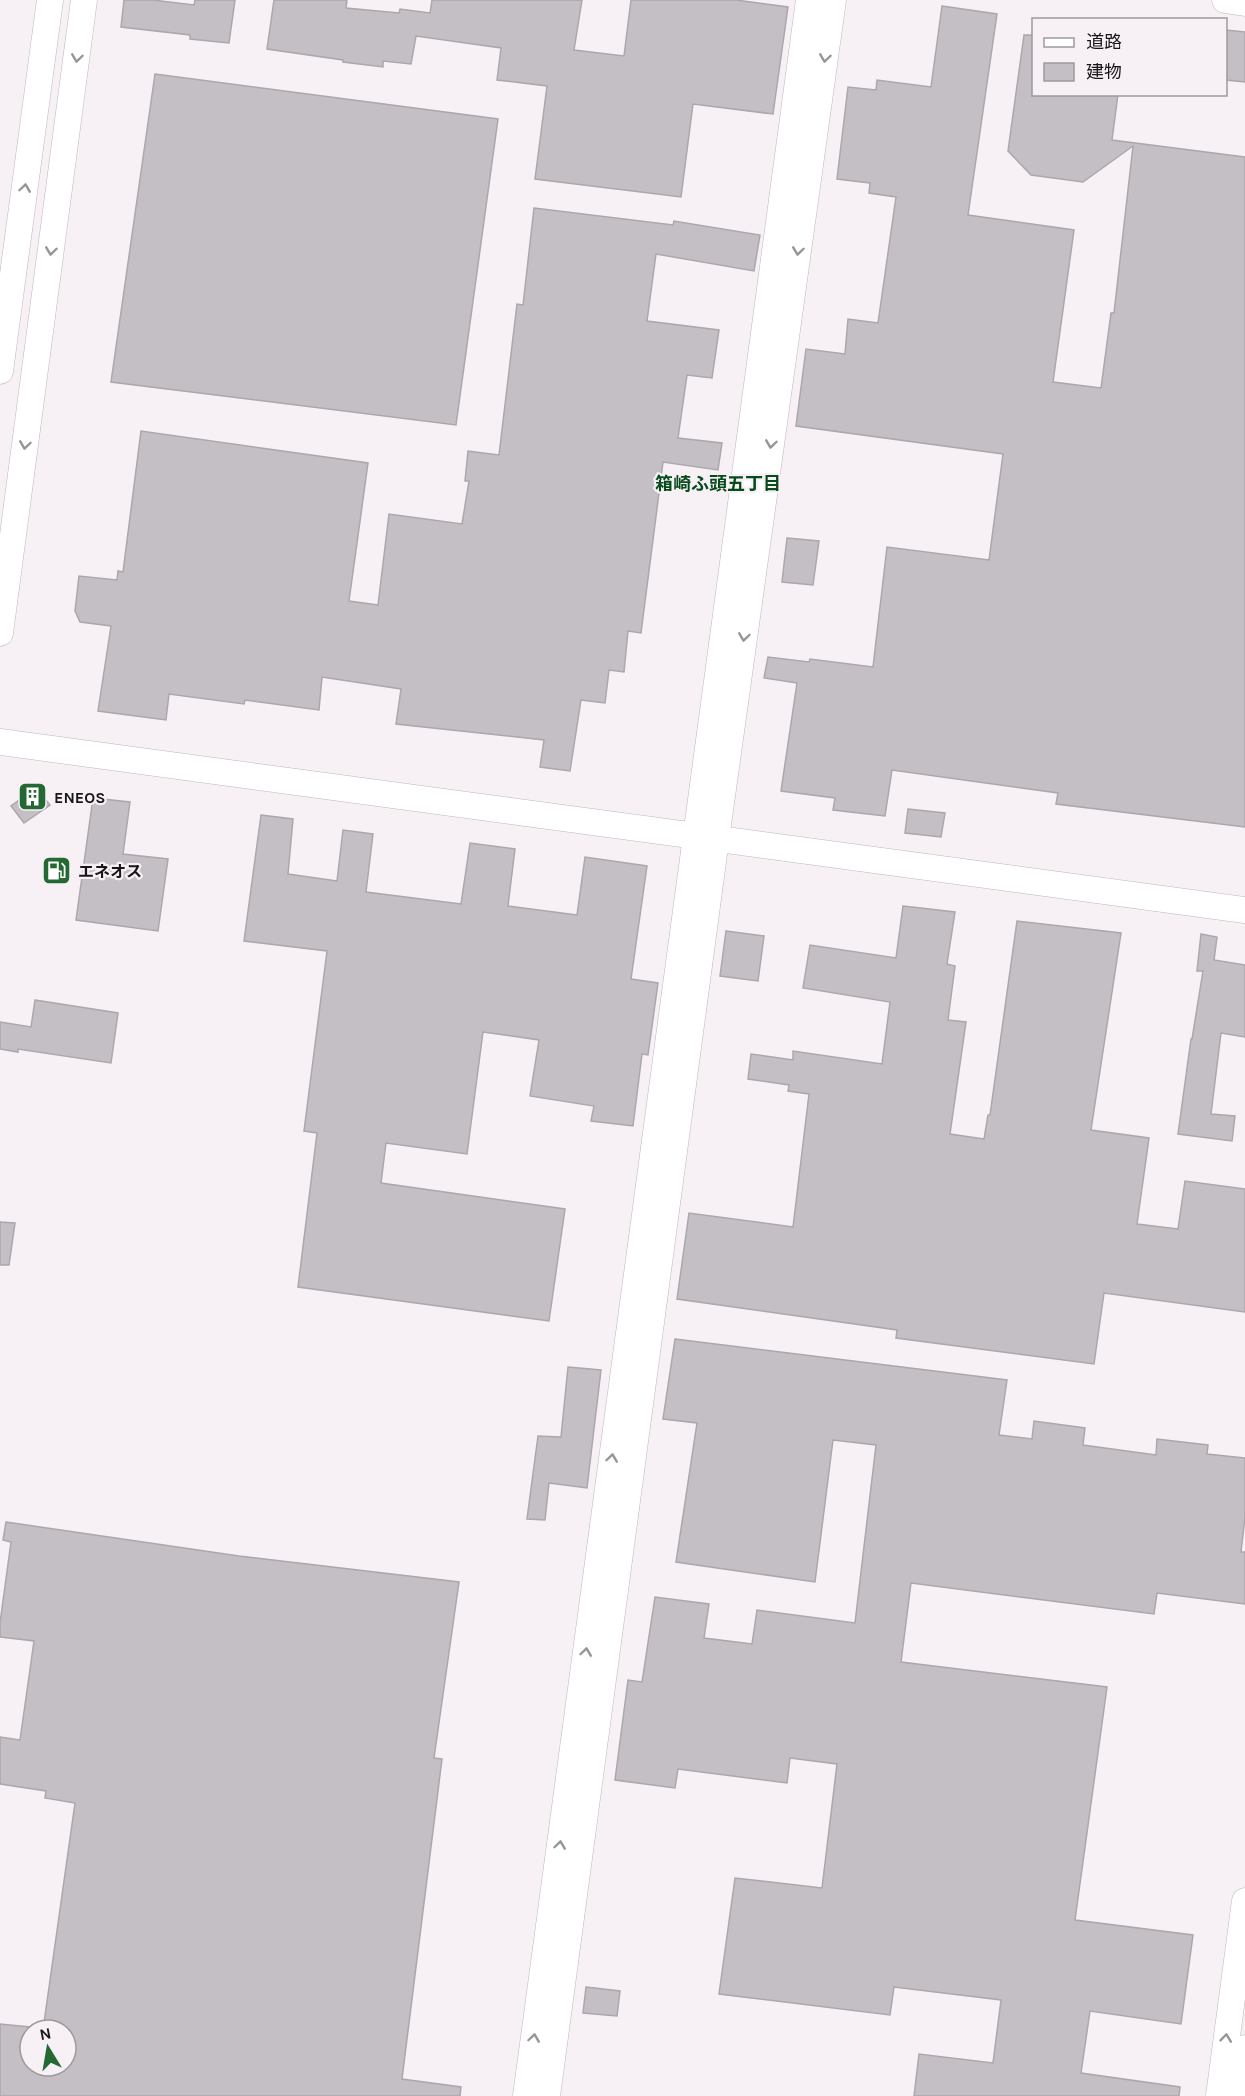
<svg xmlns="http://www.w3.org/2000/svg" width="1245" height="2096" font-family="Karla,'Noto Sans JP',sans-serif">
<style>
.building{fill:#c4bfc4;stroke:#aca7ac;stroke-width:1.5}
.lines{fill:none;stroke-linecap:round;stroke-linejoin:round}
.secondary-casing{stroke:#bdb7bc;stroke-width:27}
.highway-casing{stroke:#bdb7bc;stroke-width:33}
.secondary{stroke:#fff;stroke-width:26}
.highway{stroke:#fff;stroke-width:32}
.oneway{stroke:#979697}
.labels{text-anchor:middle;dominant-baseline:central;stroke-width:4.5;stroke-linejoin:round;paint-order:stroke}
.poi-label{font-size:16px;font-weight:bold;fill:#181618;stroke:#f7f1f6;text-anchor:start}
.neighbourhood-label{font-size:18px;font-weight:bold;fill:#064b1c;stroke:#f7f1f6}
</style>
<rect width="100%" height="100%" fill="#f7f1f6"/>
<g class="building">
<polygon points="124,0 153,0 194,5 195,0 235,0 229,43 190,39 190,35 121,27"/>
<polygon points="274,0 347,0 346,8 399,13 400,9 430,13 432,0 582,0 574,50 624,56 631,0 736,0 788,7 773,114 693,104 681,197 535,179 547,86 497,80 501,48 416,36 411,64 383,61 383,67 343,62 343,60 267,49"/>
<polygon points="942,6 997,14 968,215 1074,230 1053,382 1101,388 1111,313 1114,313 1133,146 1083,182 1031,175 1008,151 1024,35 1034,35 1034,94 1118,94 1112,140 1245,157 1245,827 1056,804 1058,793 892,770 885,816 833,810 835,798 781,791 797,683 764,678 768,657 809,662 810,659 873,667 887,547 989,560 1003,454 796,426 806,349 845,354 848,319 878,323 896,197 869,193 870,183 837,179 848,87 876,90 877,80 931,87"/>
<polygon points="1226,30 1245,32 1245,82 1226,80"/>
<polygon points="155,74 498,119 456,425 111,382"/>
<polygon points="534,208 673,225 674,221 760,235 754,271 656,254 647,321 719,330 712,378 687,375 678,438 722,443 718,470 663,462 641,633 628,631 624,672 609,670 605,703 581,700 570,771 540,767 544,740 396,724 401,689 322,677 319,710 245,700 244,704 169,694 166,720 98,711 111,626 80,622 75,611 79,576 117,580 118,571 123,572 141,431 368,463 349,601 378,605 389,514 462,524 469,481 465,481 468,451 499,455 517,304 523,305"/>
<polygon points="787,538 819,541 813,585 782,582"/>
<polygon points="36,788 50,805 24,823 11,806"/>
<polygon points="93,798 130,802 123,854 168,859 158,931 76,920"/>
<polygon points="908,809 945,813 941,837 905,833"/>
<polygon points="261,815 293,819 288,874 337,881 343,830 373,834 366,892 461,904 470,843 515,849 508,906 577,915 585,857 647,866 631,979 658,983 648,1055 642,1054 633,1126 591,1121 594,1106 530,1096 539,1040 483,1032 467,1154 386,1143 381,1183 565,1209 549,1321 298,1287 317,1133 304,1131 327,951 244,941"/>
<polygon points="903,906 955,912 947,964 955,966 948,1020 966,1022 950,1134 984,1139 988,1115 990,1115 1017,921 1121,933 1091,1130 1149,1138 1137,1224 1178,1229 1185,1181 1245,1189 1245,1312 1104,1293 1094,1364 896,1338 897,1330 677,1299 689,1213 793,1227 809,1094 788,1091 789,1085 748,1079 751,1054 793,1060 793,1051 882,1064 890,1002 803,988 810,945 896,958"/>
<polygon points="726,931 764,936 758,981 720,976"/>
<polygon points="1201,934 1217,937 1214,960 1245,965 1245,1037 1221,1033 1211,1114 1235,1116 1232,1141 1178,1134 1191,1039 1192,1039 1203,971 1197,971"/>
<polygon points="35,1000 118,1013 111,1063 18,1049 18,1052 0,1049 0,1022 31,1027"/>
<polygon points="0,1222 15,1223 9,1265 0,1265"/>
<polygon points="675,1339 1007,1380 999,1435 1032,1439 1034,1421 1085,1428 1083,1445 1156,1455 1157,1439 1208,1445 1207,1454 1245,1458 1245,1517 1241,1552 1245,1552 1245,1604 1157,1593 1154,1614 911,1583 901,1662 1107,1687 1075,1920 1193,1935 1181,2024 1090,2011 1081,2073 1180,2087 1179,2096 914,2096 919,2054 993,2063 1001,2000 894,1987 890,2015 719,1994 735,1878 822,1888 837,1764 790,1758 787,1783 678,1769 675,1788 615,1780 628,1680 642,1682 655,1597 709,1604 704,1638 752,1644 757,1610 855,1623 876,1445 833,1440 815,1582 676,1562 697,1423 663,1419"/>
<polygon points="568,1367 601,1370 587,1488 549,1483 545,1520 527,1519 538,1436 561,1437"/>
<polygon points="6,1522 239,1556 459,1582 434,1758 442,1759 402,2079 461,2087 460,2096 0,2096 0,2024 30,2027 30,2066 66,2066 66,2030 43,2030 75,1803 45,1798 46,1791 0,1784 0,1737 20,1740 34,1641 0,1637 0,1623 11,1542 3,1540"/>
<polygon points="586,1987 620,1991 617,2016 583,2013"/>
</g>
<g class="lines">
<defs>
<g id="secondary">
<polyline points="1225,0 1245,3"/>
<polyline points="0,371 50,0"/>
<polyline points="0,633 84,0"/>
<polyline points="0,742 1245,910"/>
<polyline points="526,2096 809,0"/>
<polyline points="547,2096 716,839 833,0"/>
<polyline points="1219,2096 1245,1901"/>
</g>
<polyline id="highway" points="1238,2096 1245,2051"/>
</defs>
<use href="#secondary" class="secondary-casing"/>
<use href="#highway" class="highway-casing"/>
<use href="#secondary" class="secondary"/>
<use href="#highway" class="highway"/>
</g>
<defs><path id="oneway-chevron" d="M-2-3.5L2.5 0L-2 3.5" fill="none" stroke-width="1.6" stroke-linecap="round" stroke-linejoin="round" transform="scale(1.5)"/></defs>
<g class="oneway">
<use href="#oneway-chevron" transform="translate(77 58) rotate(98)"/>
<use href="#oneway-chevron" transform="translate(825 58) rotate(98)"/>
<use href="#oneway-chevron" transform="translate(25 188) rotate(-82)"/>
<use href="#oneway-chevron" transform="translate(51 251) rotate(98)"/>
<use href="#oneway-chevron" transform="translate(798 251) rotate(98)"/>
<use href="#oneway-chevron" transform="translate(771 444) rotate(98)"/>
<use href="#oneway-chevron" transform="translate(25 445) rotate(98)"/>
<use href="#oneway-chevron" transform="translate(744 637) rotate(98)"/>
<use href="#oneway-chevron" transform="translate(612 1458) rotate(-82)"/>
<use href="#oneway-chevron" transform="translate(586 1652) rotate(-82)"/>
<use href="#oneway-chevron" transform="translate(560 1845) rotate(-82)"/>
<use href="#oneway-chevron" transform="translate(534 2038) rotate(-82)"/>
<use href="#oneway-chevron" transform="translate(1226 2038) rotate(-83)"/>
</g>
<defs>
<symbol id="building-square" viewBox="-11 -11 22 22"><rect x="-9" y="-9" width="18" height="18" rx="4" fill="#246934" stroke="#f7f1f6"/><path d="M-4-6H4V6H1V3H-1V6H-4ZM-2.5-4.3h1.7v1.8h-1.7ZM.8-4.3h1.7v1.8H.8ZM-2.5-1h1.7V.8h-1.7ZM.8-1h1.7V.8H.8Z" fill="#fff"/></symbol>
<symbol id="fuel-square" viewBox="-11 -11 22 22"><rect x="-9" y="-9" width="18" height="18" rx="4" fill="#246934" stroke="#f7f1f6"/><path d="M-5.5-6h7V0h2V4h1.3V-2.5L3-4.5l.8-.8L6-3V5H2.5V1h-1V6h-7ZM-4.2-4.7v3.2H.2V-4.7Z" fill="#fff"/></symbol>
</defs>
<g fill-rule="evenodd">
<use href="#building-square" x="16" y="780" width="33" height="33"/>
<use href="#fuel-square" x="40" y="854" width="33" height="33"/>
</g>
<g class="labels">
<g class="poi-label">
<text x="54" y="797">ENEOS</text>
<text x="78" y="871">エネオス</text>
</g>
<g class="neighbourhood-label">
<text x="718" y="484">箱崎ふ頭五丁目</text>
</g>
</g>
<rect x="1032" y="18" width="195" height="78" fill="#f7f1f6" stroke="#9e999d" stroke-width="1.5"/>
<rect x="1044" y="38" width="30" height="9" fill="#ffffff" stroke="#9e999d" stroke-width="1.5"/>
<text x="1086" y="48" font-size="18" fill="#181618">道路</text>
<rect x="1044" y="63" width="30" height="18" fill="#c4bfc4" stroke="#9e999d" stroke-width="1.5"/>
<text x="1086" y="78" font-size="18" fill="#181618">建物</text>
<g transform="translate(48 2048) rotate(349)"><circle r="28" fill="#f7f1f6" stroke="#9e999d" stroke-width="1.5"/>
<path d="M0-4.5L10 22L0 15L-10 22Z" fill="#246934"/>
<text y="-9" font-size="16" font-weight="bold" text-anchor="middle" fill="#181618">N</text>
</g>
</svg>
